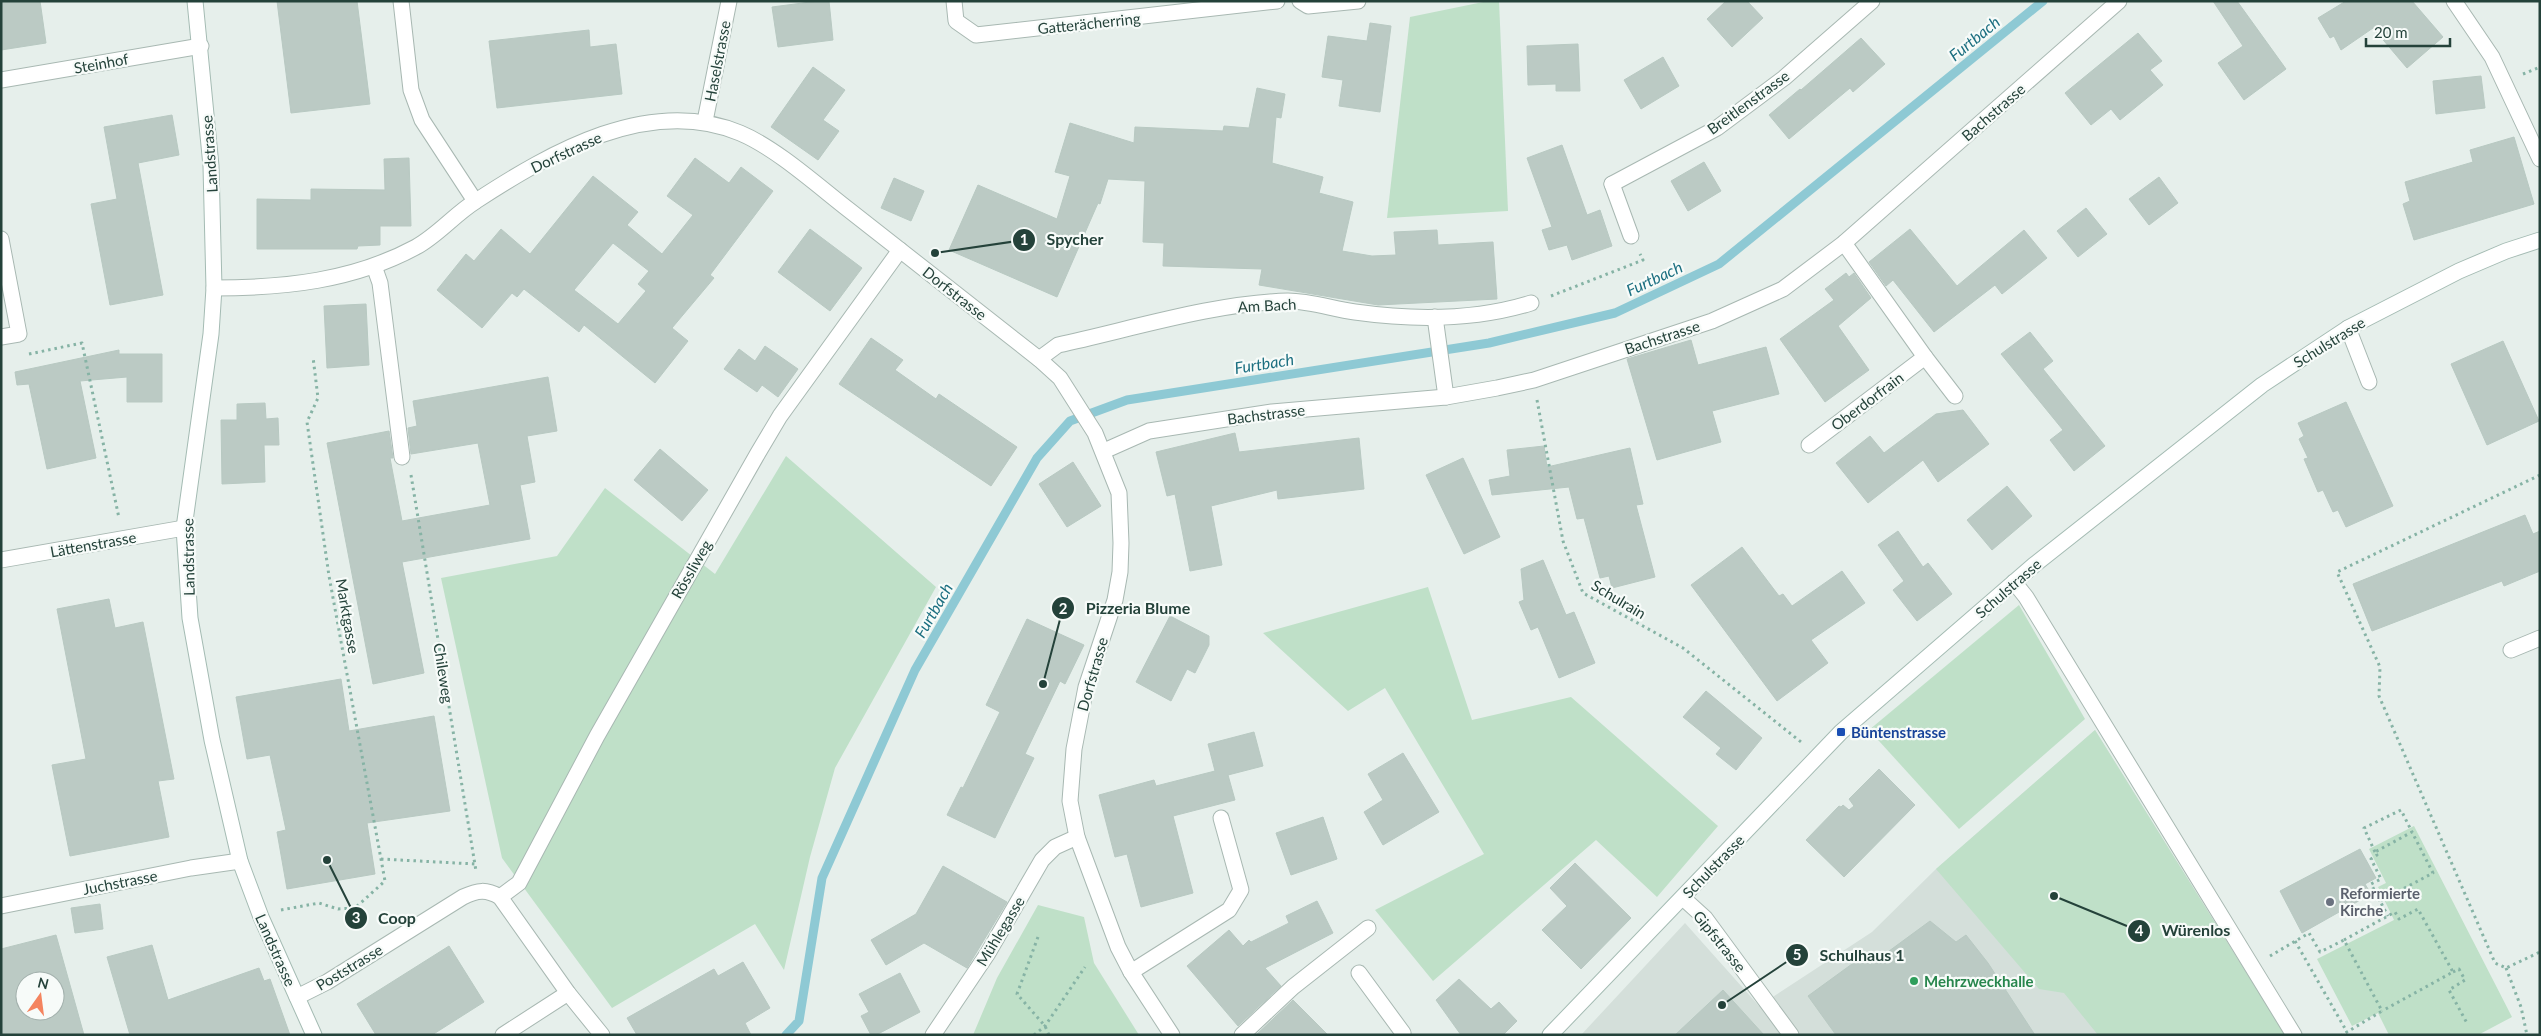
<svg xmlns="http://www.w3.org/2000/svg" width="2541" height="1036" font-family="Lato,sans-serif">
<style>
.built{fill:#d4dfda}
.green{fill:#bfe0c8}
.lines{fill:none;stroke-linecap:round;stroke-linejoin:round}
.stream{stroke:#8ec9d4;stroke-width:9}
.building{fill:#bbcac4;stroke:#b8c9c2;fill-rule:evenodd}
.lane-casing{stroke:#a8b8b2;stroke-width:17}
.street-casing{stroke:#a8b8b2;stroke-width:17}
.secondary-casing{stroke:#a4bbb3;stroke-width:17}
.path{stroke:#86b3a5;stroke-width:3;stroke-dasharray:2.5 4;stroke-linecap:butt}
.lane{stroke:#fff;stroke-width:15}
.street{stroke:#fff;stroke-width:15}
.secondary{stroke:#fff;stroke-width:15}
.transit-dot{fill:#1a4fb4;stroke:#f7fbf9;stroke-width:2}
.worship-dot{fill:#6b7280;stroke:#f7fbf9;stroke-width:2}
.leisure-dot{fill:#2e9e5b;stroke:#f7fbf9;stroke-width:2}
.labels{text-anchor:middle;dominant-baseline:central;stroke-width:4.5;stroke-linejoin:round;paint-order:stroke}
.street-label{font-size:15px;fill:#24423a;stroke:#f7fbf9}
.transit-label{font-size:15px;font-weight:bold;fill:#164399;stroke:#f7fbf9;text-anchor:start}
.worship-label{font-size:15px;font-weight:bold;fill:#5b616d;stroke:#f7fbf9;text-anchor:start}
.leisure-label{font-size:15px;font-weight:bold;fill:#27864d;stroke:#f7fbf9;text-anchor:start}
.water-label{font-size:16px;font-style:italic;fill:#1c6f80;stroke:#f7fbf9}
.leader{fill:none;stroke:#24423a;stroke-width:2}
.callout-dot{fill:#24423a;stroke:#f7fbf9;stroke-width:2}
.mark-label{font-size:15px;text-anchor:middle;font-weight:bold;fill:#fff}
.callout-label{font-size:16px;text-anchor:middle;font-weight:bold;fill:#24423a;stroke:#f7fbf9;stroke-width:4.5;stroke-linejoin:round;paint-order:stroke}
</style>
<rect width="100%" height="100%" fill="#e6efeb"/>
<polygon class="built" points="2095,730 2285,1035 1581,1035 1685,923 1759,1006 1872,932 1936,869"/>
<g class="green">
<polygon points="1488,1 1499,1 1508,211 1387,218 1410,17"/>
<polygon points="786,456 936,587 835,768 810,857 784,970 755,924 612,1008 502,858 441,578 557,556 605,488 715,574"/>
<polygon points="1428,587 1472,720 1571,697 1718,826 1657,897 1596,840 1433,981 1375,910 1484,854 1385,688 1348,711 1263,633"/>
<polygon points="2019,605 2085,719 1959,829 1869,730"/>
<polygon points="2095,730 2285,1035 2098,1035 2064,993 2039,989 1936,869"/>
<polygon points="2414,826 2512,1017 2478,1035 2389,1035 2378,1013 2352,1026 2317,959 2394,920 2378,887 2386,883 2369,849"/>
<polygon points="1038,905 1084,917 1094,963 1139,1035 973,1035 997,978"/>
</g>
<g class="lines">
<polyline class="stream" points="786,1035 799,1021 822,878 915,670 1037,458 1070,421 1127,400 1489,343 1615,313 1719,264 2043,1"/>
</g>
<g class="building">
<polygon points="1,1 40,1 46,43 1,50"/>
<polygon points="277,1 357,1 370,104 291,113"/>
<polygon points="818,1 829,1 833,40 778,47 772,7"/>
<polygon points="1726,1 1747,1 1763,18 1732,47 1707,19"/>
<polygon points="2213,1 2237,1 2286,69 2244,100 2218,63 2243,46"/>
<polygon points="2346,1 2412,1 2443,37 2407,68 2373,28 2341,50 2334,36 2330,38 2318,18"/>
<polygon points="1370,23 1391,26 1380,112 1339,106 1343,80 1322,77 1328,36 1367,41"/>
<polygon points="589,30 590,47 616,44 622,94 497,108 489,41"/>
<polygon points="2138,33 2162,61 2150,70 2163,85 2120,120 2111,109 2091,125 2065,93"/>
<polygon points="1861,38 1885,64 1853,92 1850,88 1789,139 1769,115 1800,89 1801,90"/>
<polygon points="1578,44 1580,91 1556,91 1556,84 1528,85 1527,46"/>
<polygon points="1663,57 1679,86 1641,109 1624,80"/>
<polygon points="813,67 845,90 823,120 839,131 818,160 771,127"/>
<polygon points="2481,76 2485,108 2436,114 2433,81"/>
<polygon points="1257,88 1285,94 1281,118 1276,117 1272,163 1323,177 1319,193 1353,202 1342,251 1372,256 1396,255 1394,232 1437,230 1438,245 1493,242 1497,299 1378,305 1259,285 1262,269 1163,266 1164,243 1143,242 1145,181 1108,179 1100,204 1098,203 1057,297 949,250 978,185 1057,219 1070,176 1055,172 1070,123 1134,143 1135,127 1223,131 1224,126 1249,128"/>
<polygon points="172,115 179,155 138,163 163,295 110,305 91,204 117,199 104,127"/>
<polygon points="2514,137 2534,204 2414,240 2403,204 2410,201 2405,182 2473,162 2470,150"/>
<polygon points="1562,145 1587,215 1600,210 1612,246 1572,260 1567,245 1549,250 1542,230 1552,227 1527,158"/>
<polygon points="409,158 411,226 380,226 380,245 358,246 357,249 257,249 257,199 311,200 311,189 385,190 384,159"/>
<path d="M695,158l34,25 12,-16 32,24 -63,84 4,3 -42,50 16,13 -33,42 -71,-58 -5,7 -55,-43 -7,8 -5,-4 -30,35 -45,-38 29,-36 8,7 27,-32 29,25 63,-78 45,36 -11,13 35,29 31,-39 -26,-19zM613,243l36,28 -11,13 8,7 -28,33 -44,-34z"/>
<polygon points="1704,162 1721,191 1688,211 1671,181"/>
<polygon points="2159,177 2178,203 2149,225 2129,199"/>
<polygon points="894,178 924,191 911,221 881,208"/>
<polygon points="2086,208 2107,234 2078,257 2057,231"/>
<polygon points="810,229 862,268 830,311 778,272"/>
<polygon points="1910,229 1957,286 2024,230 2047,258 2002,294 1995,285 1934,332 1893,280 1886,286 1869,262"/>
<polygon points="1846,273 1849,277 1854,273 1871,298 1838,326 1869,370 1825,402 1780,339 1834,300 1825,289"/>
<polygon points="366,304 369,365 327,368 324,306"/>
<polygon points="2030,332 2053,361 2043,369 2105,446 2074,471 2050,440 2063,430 2001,354"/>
<polygon points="871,338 903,360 895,370 936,399 939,394 1017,447 991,486 839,384"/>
<polygon points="1691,340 1698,365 1766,347 1779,394 1712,411 1721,442 1657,460 1627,359"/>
<polygon points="2503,341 2539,421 2487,445 2451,364"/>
<polygon points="765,346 798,369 778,397 762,385 757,392 724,369 739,349 755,361"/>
<polygon points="119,350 119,354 162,354 162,402 127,402 127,377 80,381 96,458 47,469 29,384 17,385 15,372"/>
<polygon points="548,377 557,431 527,436 535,482 520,485 530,539 402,562 424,673 373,684 327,443 389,431 393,458 390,458 402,521 490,505 478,443 411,454 408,428 417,426 413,401"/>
<polygon points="2346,402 2393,506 2346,527 2338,510 2333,512 2323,490 2318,492 2304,459 2308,458 2299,439 2304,436 2298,423"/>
<polygon points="265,403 266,419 278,418 279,445 264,445 265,482 222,484 221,420 237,420 237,404"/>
<polygon points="1963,410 1989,444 1938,482 1923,460 1868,503 1836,463 1870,436 1884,453 1936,414"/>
<polygon points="1235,433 1239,452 1359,438 1364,489 1278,499 1277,490 1211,506 1222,565 1190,571 1175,494 1167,496 1156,452"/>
<polygon points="1544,446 1547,467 1630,448 1643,504 1636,505 1655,577 1612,588 1609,576 1600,578 1584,518 1577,519 1569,487 1492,495 1489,480 1510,476 1507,450"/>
<polygon points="660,449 708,490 682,521 634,480"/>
<polygon points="1463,458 1500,537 1464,554 1426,475"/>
<polygon points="1073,462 1101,506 1067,527 1039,484"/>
<polygon points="2007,486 2032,516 1992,550 1967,520"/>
<polygon points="2525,515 2533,534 2540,531 2540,571 2504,586 2502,581 2372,631 2353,584"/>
<polygon points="1898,531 1923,567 1928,563 1952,594 1917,621 1893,590 1904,581 1878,545"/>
<polygon points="1742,547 1779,596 1783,594 1792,606 1842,571 1865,603 1811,640 1828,663 1777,701 1691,585"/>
<polygon points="1543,560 1566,615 1574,612 1595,663 1559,678 1538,627 1531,630 1519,602 1524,600 1521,569"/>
<polygon points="109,599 115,628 143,622 174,779 158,781 169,837 70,856 52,765 86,759 57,609"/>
<polygon points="1170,616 1209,636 1209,645 1195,673 1187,669 1171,701 1136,682"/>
<polygon points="1027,619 1084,645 1065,684 1060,681 1025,754 1034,758 995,838 947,815 961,787 963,788 1000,712 986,705"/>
<polygon points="341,679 349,731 434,716 450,811 367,823 375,874 287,889 277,832 286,830 270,755 247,759 236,697"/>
<polygon points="1706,691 1762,738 1736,770 1716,754 1721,748 1683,717"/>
<polygon points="1254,732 1263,766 1228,775 1235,800 1173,816 1193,893 1141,907 1127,854 1115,857 1099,795 1154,780 1156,786 1215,771 1208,744"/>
<polygon points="1403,753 1439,812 1383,845 1364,812 1383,800 1368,774"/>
<polygon points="1879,769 1915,805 1844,877 1806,840 1839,806 1841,807 1843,805 1849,810 1854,806 1849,799"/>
<polygon points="1323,817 1337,859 1291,875 1276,833"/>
<polygon points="2360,849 2376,878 2365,884 2371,894 2302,933 2280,891"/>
<polygon points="1575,863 1631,918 1581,969 1542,930 1567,906 1550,888"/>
<polygon points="943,866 1007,902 967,968 924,943 886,965 871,940 916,914"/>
<polygon points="1317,901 1333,933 1265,968 1281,986 1238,1026 1187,966 1229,930 1243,946 1249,940 1251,942 1289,923 1286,916"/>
<polygon points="100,904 103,929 75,933 71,908"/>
<polygon points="1930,921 1956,942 1966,935 1988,963 2035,1035 1836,1035 1808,996 1863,956 1870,965"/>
<path d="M56,935l28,100h-83v-86zM25,981h30v30h-30z"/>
<polygon points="152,945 168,1000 259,968 264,981 270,979 290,1035 130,1035 107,957"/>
<polygon points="449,946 484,1002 432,1035 376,1035 357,1004"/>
<polygon points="743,962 770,1008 745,1023 751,1035 637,1035 627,1018 714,969 718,976"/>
<polygon points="900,973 920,1012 876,1035 871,1035 861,1016 869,1012 859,994"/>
<polygon points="1459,979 1491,1009 1499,1002 1517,1021 1503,1035 1461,1035 1436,1000"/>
<polygon points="1723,990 1764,1035 1675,1035"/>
<polygon points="1293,1000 1328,1035 1256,1035"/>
</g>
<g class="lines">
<defs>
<g id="lane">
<polyline points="1,80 201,46"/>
<polyline points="1612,184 1631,236"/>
<polyline points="1,239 19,334 1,337"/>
<polyline points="1844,243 1925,357 1955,396"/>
<polyline points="2348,328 2369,382"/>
<polyline points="1809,445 1925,357"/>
<polyline points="2014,582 2026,597 2294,1035"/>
<polyline points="2511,650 2540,638"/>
<polyline points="500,897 519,883 597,736 758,453 780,416 900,250"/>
<polyline points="1131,972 1229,910 1241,890 1221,818"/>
<polyline points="1359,973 1403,1033 1402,1035"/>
<path d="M297,997l30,-15 136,-85c15,-7 23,-8 37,0l68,96 34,42"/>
<polyline points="503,1035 568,993"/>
<polyline points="1242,1035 1293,987 1368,928"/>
</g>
<g id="street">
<polyline points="401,1 411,90 422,120 475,201"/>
<polyline points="954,1 956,21 976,35 1277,1"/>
<polyline points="1300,1 1308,6 1358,1"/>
<polyline points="2454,1 2492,57 2540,159"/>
<polyline points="705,121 729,1"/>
<polyline points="1612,184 1717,128 1784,78 1872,1"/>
<polyline points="374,266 380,283 402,457"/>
<path d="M214,288c70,0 139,-7 202,-41 22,-12 39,-33 60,-46 75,-49 174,-106 264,-68 36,15 78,53 109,77 63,50 127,99 190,149l21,19 35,55 24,60 2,50 -1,29 -5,28 -29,87 -12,62 -4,52 7,36 41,110 13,25 41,63"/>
<polyline points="1435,317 1446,397"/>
<path d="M1039,359l19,-14c74,-16 156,-42 230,-44 22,0 45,8 67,11 57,8 121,8 176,-9"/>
<polyline points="1104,451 1149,431 1272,412 1446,397 1497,388 1534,380 1712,321 1783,289 1844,243 2119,1"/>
<polyline points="1,560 184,528"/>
<polyline points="1683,898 1705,918 1791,1035"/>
<polyline points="1,906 191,868 240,861"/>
<polyline points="933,1035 988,953 1042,860 1055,847 1077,837"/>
</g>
<g id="secondary">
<polyline points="195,1 211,166 214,288 211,334 184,528 190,618 212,740 240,861 261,917 314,1035"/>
<polyline points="1550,1035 1841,732 2034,565 2262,385 2348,328 2459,271 2506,251 2540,240"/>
</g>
</defs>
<use href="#lane" class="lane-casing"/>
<use href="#street" class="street-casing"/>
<use href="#secondary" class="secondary-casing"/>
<g class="path">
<polyline points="2523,74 2540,67"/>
<polyline points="1551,296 1643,260 1640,254"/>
<polyline points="29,354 82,343 119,518"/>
<polyline points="1537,400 1563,541 1583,593 1683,648 1801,742"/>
<polyline points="411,475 476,871"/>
<polyline points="2540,475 2337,572 2380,667 2379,696 2495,963 2506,968 2540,952"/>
<polyline points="2375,852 2364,828 2401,810 2412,832"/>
<polyline points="381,859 475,864"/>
<polyline points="2380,901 2371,884 2381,879 2371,859 2377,855 2375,852 2412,832 2433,873 2380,901 2388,916"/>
<polyline points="281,910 319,903 338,909 355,908 385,881 329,576 307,422 318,398 313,357"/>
<polyline points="1038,937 1017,994 1045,1026 1049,1035"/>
<polyline points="2344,940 2395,912 2399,919 2418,909 2453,972 2382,1011"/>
<polyline points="2295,941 2347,1032"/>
<polyline points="2270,956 2309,933 2320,952 2344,940 2382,1011 2342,1035"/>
<polyline points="2506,968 2521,1007 2527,1035"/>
<polyline points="2453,972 2459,969 2465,980 2449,990 2468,1025"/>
<polyline points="1034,1035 1045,1026 1085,967"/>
</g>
<use href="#lane" class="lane"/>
<use href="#street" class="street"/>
<use href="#secondary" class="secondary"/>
</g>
<rect class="transit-dot" x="1836" y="727" width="10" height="10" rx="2.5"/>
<circle class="worship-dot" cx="2330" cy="902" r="5"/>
<circle class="leisure-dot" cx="1914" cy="981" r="5"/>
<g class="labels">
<g class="street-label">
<text transform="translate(1089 23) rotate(-6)">Gatterächerring</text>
<text transform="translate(717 61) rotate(-79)">Haselstrasse</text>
<text transform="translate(101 63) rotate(-10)">Steinhof</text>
<text transform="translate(1748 102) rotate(-36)">Breitlenstrasse</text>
<text transform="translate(1993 112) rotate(-41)">Bachstrasse</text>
<text transform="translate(566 152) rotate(-25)">Dorfstrasse</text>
<text transform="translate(209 154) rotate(-94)">Landstrasse</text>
<text transform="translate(955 293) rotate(38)">Dorfstrasse</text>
<text transform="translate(1267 305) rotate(-3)">Am Bach</text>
<text transform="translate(1662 337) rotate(-18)">Bachstrasse</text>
<text transform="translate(2329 342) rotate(-32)">Schulstrasse</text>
<text transform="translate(1867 401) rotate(-37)">Oberdorfrain</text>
<text transform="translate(1266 414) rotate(-7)">Bachstrasse</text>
<text transform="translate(93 544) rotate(-10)">Lättenstrasse</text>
<text transform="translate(188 557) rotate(-91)">Landstrasse</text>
<text transform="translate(691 569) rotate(-60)">Rössliweg</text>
<text transform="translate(2008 588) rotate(-41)">Schulstrasse</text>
<text transform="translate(1619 599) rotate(31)">Schulrain</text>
<text transform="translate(348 616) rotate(80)">Marktgasse</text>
<text transform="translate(444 673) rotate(81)">Chileweg</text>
<text transform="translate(1092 674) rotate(-74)">Dorfstrasse</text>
<text transform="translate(1713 866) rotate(-46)">Schulstrasse</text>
<text transform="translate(120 882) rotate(-11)">Juchstrasse</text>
<text transform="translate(1000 931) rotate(-59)">Mühlegasse</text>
<text transform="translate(1720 941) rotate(51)">Gipfstrasse</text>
<text transform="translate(276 950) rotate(66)">Landstrasse</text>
<text transform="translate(349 967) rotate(-31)">Poststrasse</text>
</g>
<g class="transit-label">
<text x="1851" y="732">Büntenstrasse</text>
</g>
<g class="worship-label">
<text x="2340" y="893">Reformierte<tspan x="2340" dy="17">Kirche</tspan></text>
</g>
<g class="leisure-label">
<text x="1924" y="981">Mehrzweckhalle</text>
</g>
<g class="water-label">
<text transform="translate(1974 38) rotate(-39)">Furtbach</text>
<text transform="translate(1654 278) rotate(-25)">Furtbach</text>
<text transform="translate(1264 363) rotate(-9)">Furtbach</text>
<text transform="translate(933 610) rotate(-60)">Furtbach</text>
</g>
</g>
<path class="leader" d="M935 253L1024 240M1043 684L1063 608M327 860L356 918M2054 896L2139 931M1722 1005L1797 955"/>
<g class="callout-dot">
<circle cx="935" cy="253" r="5"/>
<circle cx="1043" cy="684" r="5"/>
<circle cx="327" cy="860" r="5"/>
<circle cx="2054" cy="896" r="5"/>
<circle cx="1722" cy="1005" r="5"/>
<circle cx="1024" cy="240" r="12"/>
<circle cx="1063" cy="608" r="12"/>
<circle cx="356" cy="918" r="12"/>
<circle cx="2139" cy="931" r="12"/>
<circle cx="1797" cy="955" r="12"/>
</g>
<g class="mark-label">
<text x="1024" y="245">1</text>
<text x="1063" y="614">2</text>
<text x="356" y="923">3</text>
<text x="2139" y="936">4</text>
<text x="1797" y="960">5</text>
</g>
<g class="callout-label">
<text x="1075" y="245">Spycher</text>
<text x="1138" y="614">Pizzeria Blume</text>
<text x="397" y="924">Coop</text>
<text x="2196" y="936">Würenlos</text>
<text x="1862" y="961">Schulhaus 1</text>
</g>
<rect width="2541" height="1036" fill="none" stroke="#24423a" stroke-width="5"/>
<g transform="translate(40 996) rotate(14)"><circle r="24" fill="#f7fbf9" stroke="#a3b1ad"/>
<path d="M0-4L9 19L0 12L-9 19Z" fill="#f4845f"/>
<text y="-8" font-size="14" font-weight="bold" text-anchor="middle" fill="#24423a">N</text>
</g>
<path d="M2366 38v8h84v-8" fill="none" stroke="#24423a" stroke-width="2.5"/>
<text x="2374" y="38" font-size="15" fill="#24423a" stroke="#f7fbf9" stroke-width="4" paint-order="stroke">20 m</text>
</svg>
